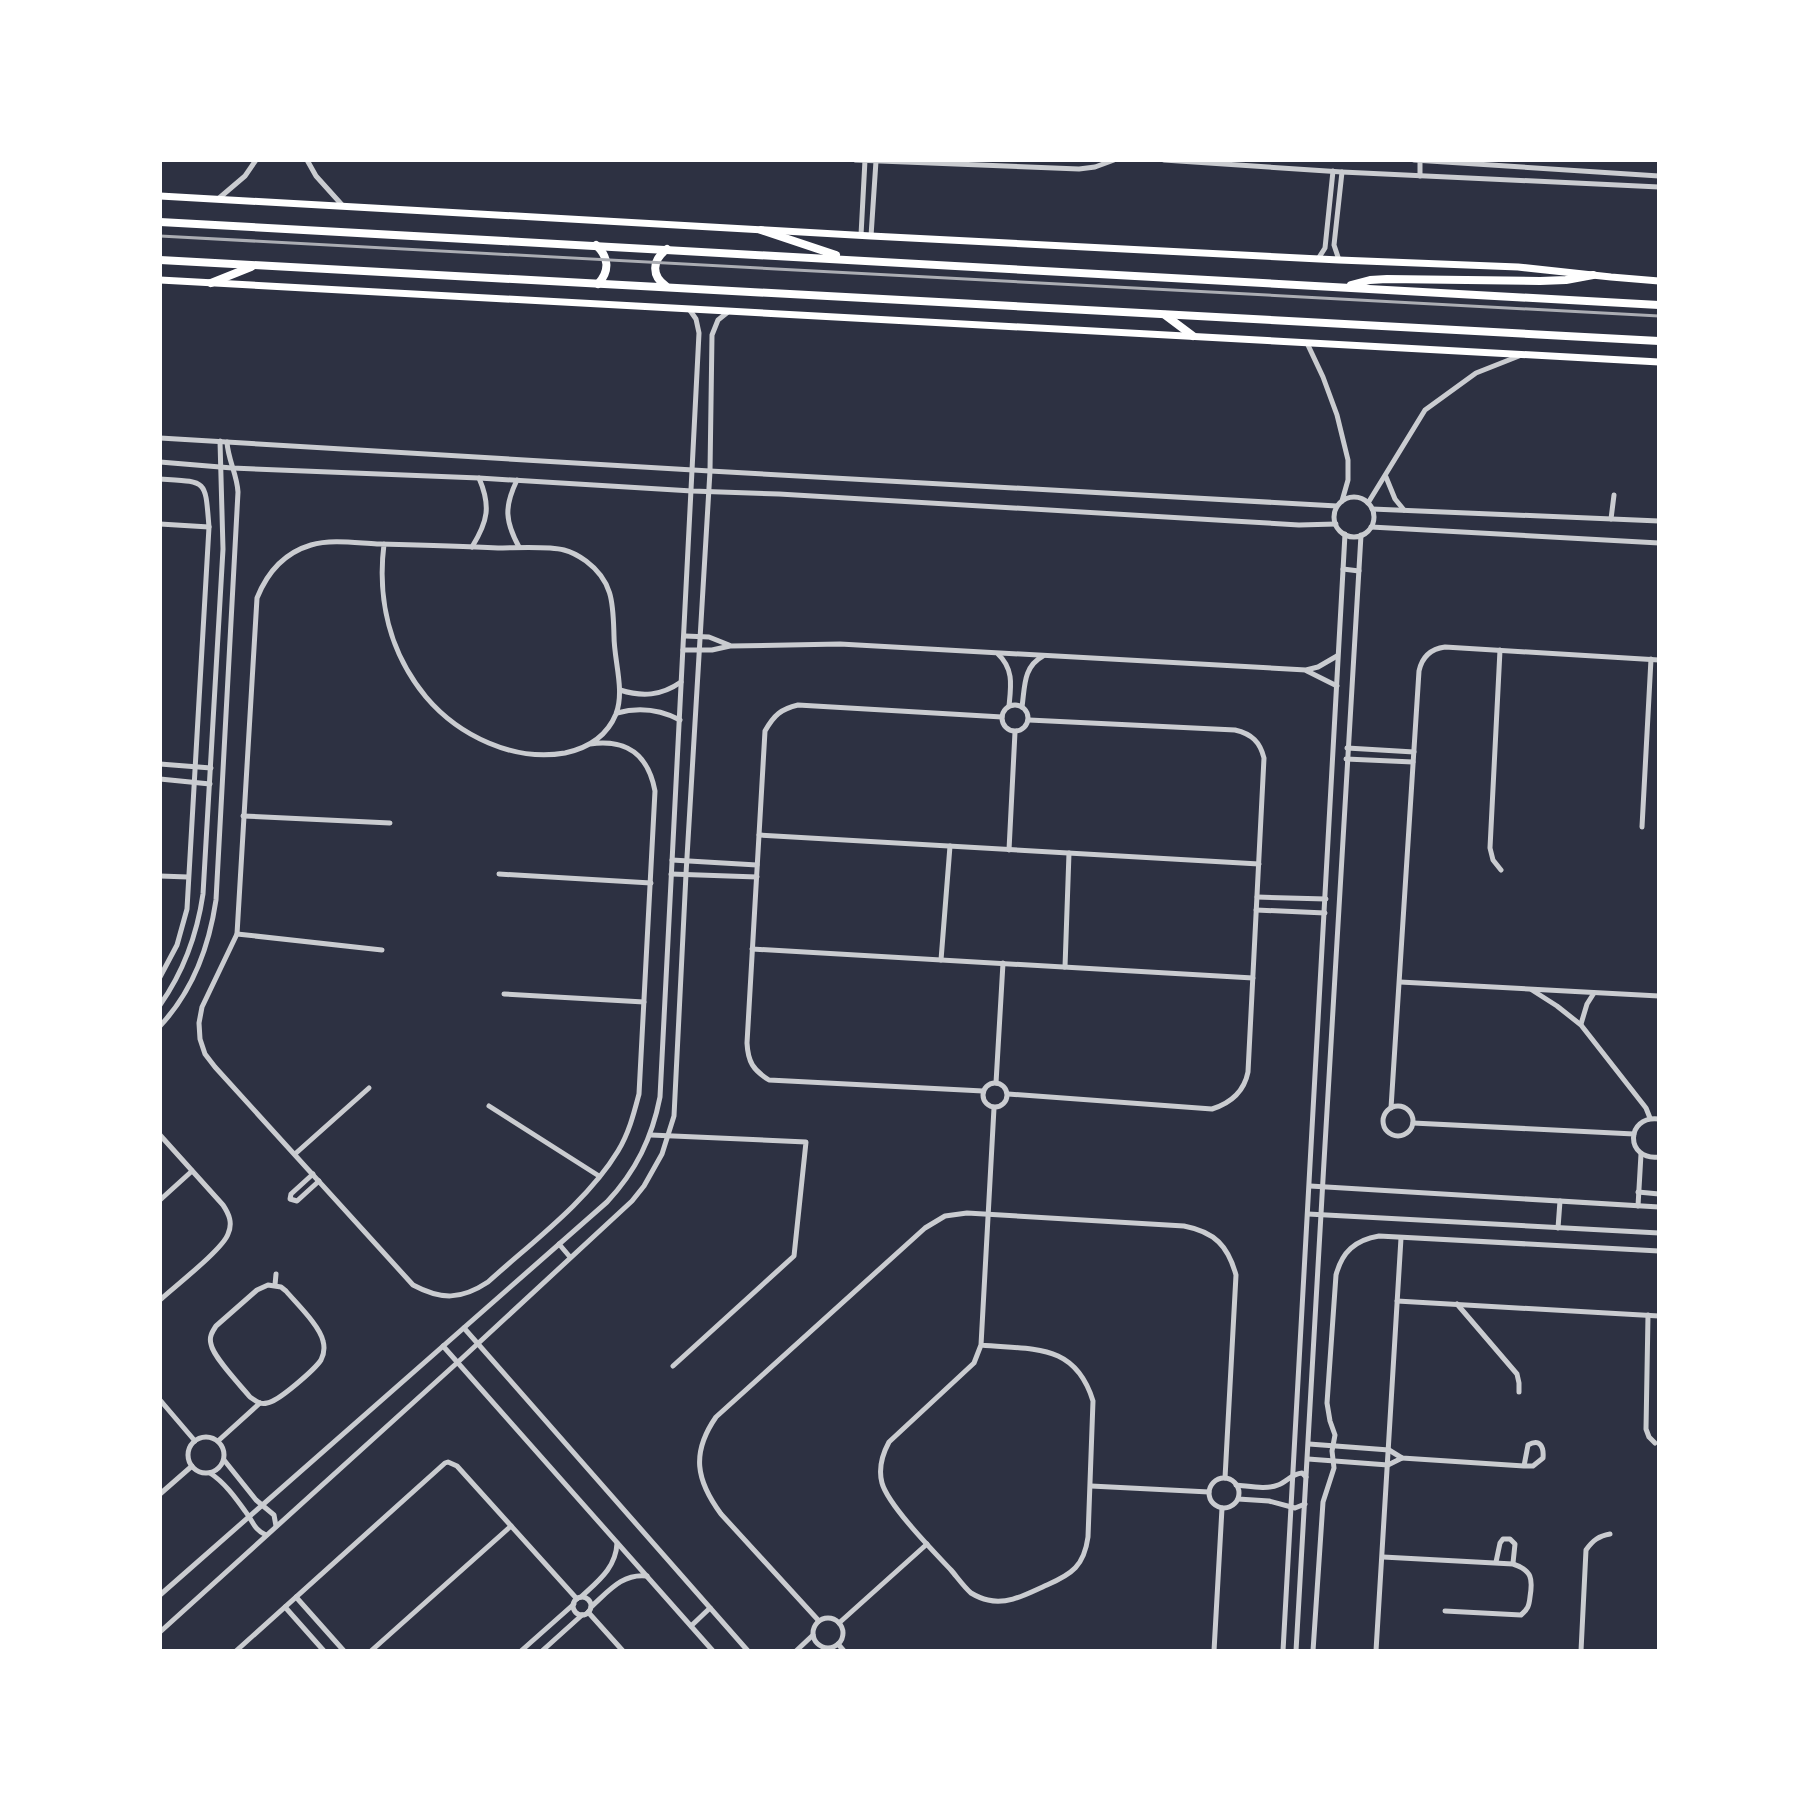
<svg xmlns="http://www.w3.org/2000/svg" width="1819" height="1811" font-family="'Asap Condensed',sans-serif">
<style>
.lines{fill:none;stroke-linecap:round;stroke-linejoin:round}
.minor{stroke:#caccd0;stroke-width:5}
.secondary{stroke:#fff;stroke-width:7}
.trunk{stroke:#fff;stroke-width:8}
.rail{stroke:#abadb3;stroke-width:3}
</style>
<rect width="100%" height="100%" fill="#2d3142"/>
<g class="lines">
<g class="minor">
<polyline points="307,160 316,176 343,206"/>
<polyline points="855,160 1079,169 1095,167 1114,160"/>
<polyline points="1164,160 1342,172 1659,187"/>
<polyline points="1414,160 1659,176"/>
<polyline points="1420,176 1420,160"/>
<polyline points="218,199 245,176 256,160"/>
<polyline points="861,235 865,160"/>
<polyline points="871,236 876,161"/>
<polyline points="1318,259 1325,248 1333,171"/>
<polyline points="1339,260 1334,245 1342,172"/>
<polyline points="1307,343 1323,377 1337,415 1348,460 1348,480 1342,501"/>
<polyline points="160,438 710,471 1337,506"/>
<polyline points="160,462 232,468 479,478 692,491 779,494 1233,521 1299,525 1336,524"/>
<polyline points="1386,477 1395,499 1404,510"/>
<path d="M160,479c48,3 45,0 49,48l-22,382 -10,36 -17,32"/>
<path d="M517,480c-13,27 -12,41 2,67"/>
<circle cx="1354" cy="517" r="20"/>
<polyline points="1368,503 1425,410 1476,373 1519,356"/>
<polyline points="1372,509 1659,521"/>
<polyline points="1611,519 1614,495"/>
<polyline points="160,524 209,527"/>
<polyline points="1371,527 1659,543"/>
<path d="M384,544c-7,56 6,109 42,153 33,39 88,65 139,56 23,-5 42,-17 51,-39 9,-24 -2,-53 -2,-78 -1,-31 0,-54 -28,-75 -7,-5 -14,-9 -22,-11 -16,-4 -48,-2 -66,-2 -40,-2 -81,-3 -121,-4 -21,-1 -46,-5 -66,1 -27,8 -44,28 -54,53l-20,336 -35,73 -3,16 1,16 5,15 10,13 198,218c28,15 48,15 75,-3 43,-39 99,-80 130,-131 11,-18 16,-38 21,-57l16,-303c-7,-37 -28,-52 -65,-47"/>
<path d="M472,547c16,-26 19,-41 7,-69"/>
<polyline points="1343,569 1359,571"/>
<polyline points="685,636 709,637 729,645"/>
<polyline points="683,650 712,650 730,646 840,644 1306,670 1318,667 1337,656"/>
<polyline points="1500,650 1490,848 1493,860 1501,870"/>
<path d="M998,654c16,15 13,32 11,52"/>
<polyline points="1307,671 1337,686"/>
<path d="M620,690c22,7 41,6 61,-8"/>
<circle cx="1015" cy="718" r="13"/>
<path d="M1022,707c3,-21 1,-40 21,-51"/>
<path d="M617,713c22,-6 42,-4 63,7"/>
<polyline points="1347,748 1414,752"/>
<polyline points="1346,759 1413,762"/>
<polyline points="160,764 211,768"/>
<polyline points="160,779 210,784"/>
<polyline points="243,816 390,823"/>
<polyline points="1642,827 1651,659"/>
<polyline points="759,835 1259,864"/>
<polyline points="1009,850 1015,732"/>
<polyline points="672,860 757,865"/>
<polyline points="499,874 651,883"/>
<polyline points="671,874 757,877"/>
<polyline points="160,876 188,877"/>
<polyline points="1257,897 1326,899"/>
<polyline points="1256,910 1325,913"/>
<polyline points="237,934 382,950"/>
<polyline points="752,949 1253,978"/>
<polyline points="941,960 950,846"/>
<polyline points="1065,967 1069,853"/>
<polyline points="1400,982 1659,996"/>
<polyline points="1532,990 1557,1006 1581,1025 1646,1108 1650,1118"/>
<polyline points="504,994 644,1002"/>
<path d="M160,1005c24,-34 37,-70 43,-111l20,-345 -3,-108"/>
<polyline points="1581,1024 1587,1004 1594,993"/>
<path d="M160,1026c33,-35 49,-79 56,-126l22,-408c-1,-18 -10,-32 -11,-50"/>
<circle cx="995" cy="1095" r="12"/>
<polyline points="996,1083 1003,963"/>
<path d="M983,1091l-214,-11c-16,-10 -21,-18 -22,-37l18,-312c9,-16 16,-22 33,-26l204,12"/>
<path d="M1008,1094l204,15c19,-6 32,-17 36,-37l16,-314c-4,-16 -12,-24 -29,-28l-206,-10"/>
<polyline points="489,1106 599,1176"/>
<circle cx="1398" cy="1121" r="15"/>
<path d="M1391,1108l28,-437c3,-14 11,-22 26,-24l214,13"/>
<path d="M1659,1119c-34,-4 -34,42 0,38"/>
<polyline points="1413,1123 1634,1134"/>
<path d="M160,1135l63,70c6,9 10,18 5,29 -5,15 -54,53 -68,66"/>
<polyline points="651,1135 806,1142 794,1256 673,1366"/>
<polyline points="295,1154 369,1088"/>
<polyline points="313,1174 291,1194 290,1199 297,1201 319,1181"/>
<polyline points="1310,1186 1659,1207"/>
<polyline points="1638,1192 1659,1194"/>
<polyline points="160,1200 192,1171"/>
<polyline points="1638,1206 1641,1154"/>
<polyline points="1308,1214 1659,1233"/>
<polyline points="1558,1228 1560,1201"/>
<polyline points="559,1244 570,1257"/>
<path d="M268,1285l13,2 5,4c11,13 34,35 37,50 2,7 1,13 -2,19 -6,9 -43,42 -54,43 -7,2 -11,-2 -17,-6 -9,-11 -37,-40 -39,-53 -2,-7 1,-12 5,-18l41,-36z"/>
<polyline points="275,1285 276,1274"/>
<polyline points="1397,1301 1659,1316"/>
<polyline points="1457,1304 1517,1374 1519,1383 1519,1392"/>
<polyline points="1648,1315 1646,1429 1649,1437 1655,1443"/>
<polyline points="464,1328 748,1651"/>
<path d="M981,1345c51,5 94,-3 112,56l-5,136c-4,29 -16,37 -41,48 -19,8 -38,20 -59,15 -5,-1 -12,-4 -17,-7 -7,-6 -14,-16 -20,-23 -17,-18 -63,-65 -69,-87 -4,-15 0,-28 7,-41l85,-79 7,-18 13,-237"/>
<polyline points="443,1346 713,1651"/>
<polyline points="160,1400 195,1441"/>
<circle cx="206" cy="1455" r="18"/>
<polyline points="218,1441 260,1403"/>
<path d="M1309,1444l80,6 13,8 122,8 4,-21c12,-7 16,2 15,13l-10,8h-9"/>
<polyline points="1308,1459 1388,1465 1402,1458"/>
<polyline points="224,1460 256,1500 274,1515 276,1526"/>
<path d="M210,1473c14,9 25,24 35,38 8,10 9,19 21,24"/>
<circle cx="1224" cy="1493" r="15"/>
<path d="M1236,1485c13,1 30,5 42,0 9,-3 13,-11 24,-12l4,4"/>
<polyline points="1091,1486 1209,1492"/>
<polyline points="160,1494 192,1466"/>
<polyline points="1238,1499 1269,1501 1295,1508 1305,1504"/>
<path d="M1383,1557l130,7c19,6 20,15 17,33 -1,9 -2,12 -9,18l-76,-4"/>
<polyline points="1496,1562 1500,1543 1503,1539 1510,1539 1515,1544 1513,1563"/>
<path d="M160,1595l447,-393c29,-31 45,-64 53,-105l39,-764 -3,-14 -7,-10"/>
<polyline points="296,1597 344,1651"/>
<path d="M581,1597c17,-16 35,-29 36,-54"/>
<circle cx="582" cy="1606" r="9"/>
<polyline points="285,1607 324,1651"/>
<path d="M591,1607c17,-15 31,-34 56,-31"/>
<polyline points="588,1612 623,1651"/>
<circle cx="828" cy="1633" r="15"/>
<path d="M819,1621l-98,-107c-25,-34 -30,-61 -5,-97l209,-189 20,-12 22,-3 217,13c31,6 44,20 52,49l-11,203"/>
<polyline points="839,1623 927,1544"/>
<polyline points="691,1626 710,1608"/>
<polyline points="160,1632 458,1362 632,1201 644,1186 662,1154 674,1116 686,874 710,471 712,335 718,320 728,312"/>
<polyline points="838,1644 844,1651"/>
<polyline points="236,1651 445,1463 448,1462 457,1466 577,1599"/>
<polyline points="371,1651 511,1526"/>
<polyline points="521,1651 574,1604"/>
<polyline points="542,1651 582,1615"/>
<polyline points="796,1651 813,1635"/>
<polyline points="1214,1651 1222,1508"/>
<polyline points="1283,1651 1345,534"/>
<path d="M1296,1651c23,-372 40,-744 65,-1116"/>
<path d="M1313,1651l10,-149 11,-34 -2,-17 3,-16 -5,-14 -3,-18 9,-128c6,-23 19,-35 43,-39l280,15"/>
<polyline points="1376,1651 1401,1238"/>
<path d="M1581,1651l5,-101c7,-10 13,-14 24,-16"/>
</g>
<g class="secondary">
<polyline points="160,196 871,236 1339,260 1518,267 1611,277 1659,281"/>
<polyline points="160,280 1659,362"/>
</g>
<g class="trunk">
<polyline points="160,222 1659,305"/>
<polyline points="761,230 836,255"/>
<path d="M596,245c13,12 14,26 2,39"/>
<polyline points="160,260 1659,341"/>
<polyline points="211,283 251,267"/>
<polyline points="1351,285 1370,280 1387,279 1540,281 1566,280 1593,275"/>
<path d="M666,286c-15,-10 -14,-26 1,-37"/>
<polyline points="1165,315 1193,336"/>
</g>
<polyline class="rail" points="160,236 1659,316"/>
</g>
<rect width="1819" height="1811" fill="none" stroke="#ffffff" stroke-width="324"/>
</svg>
